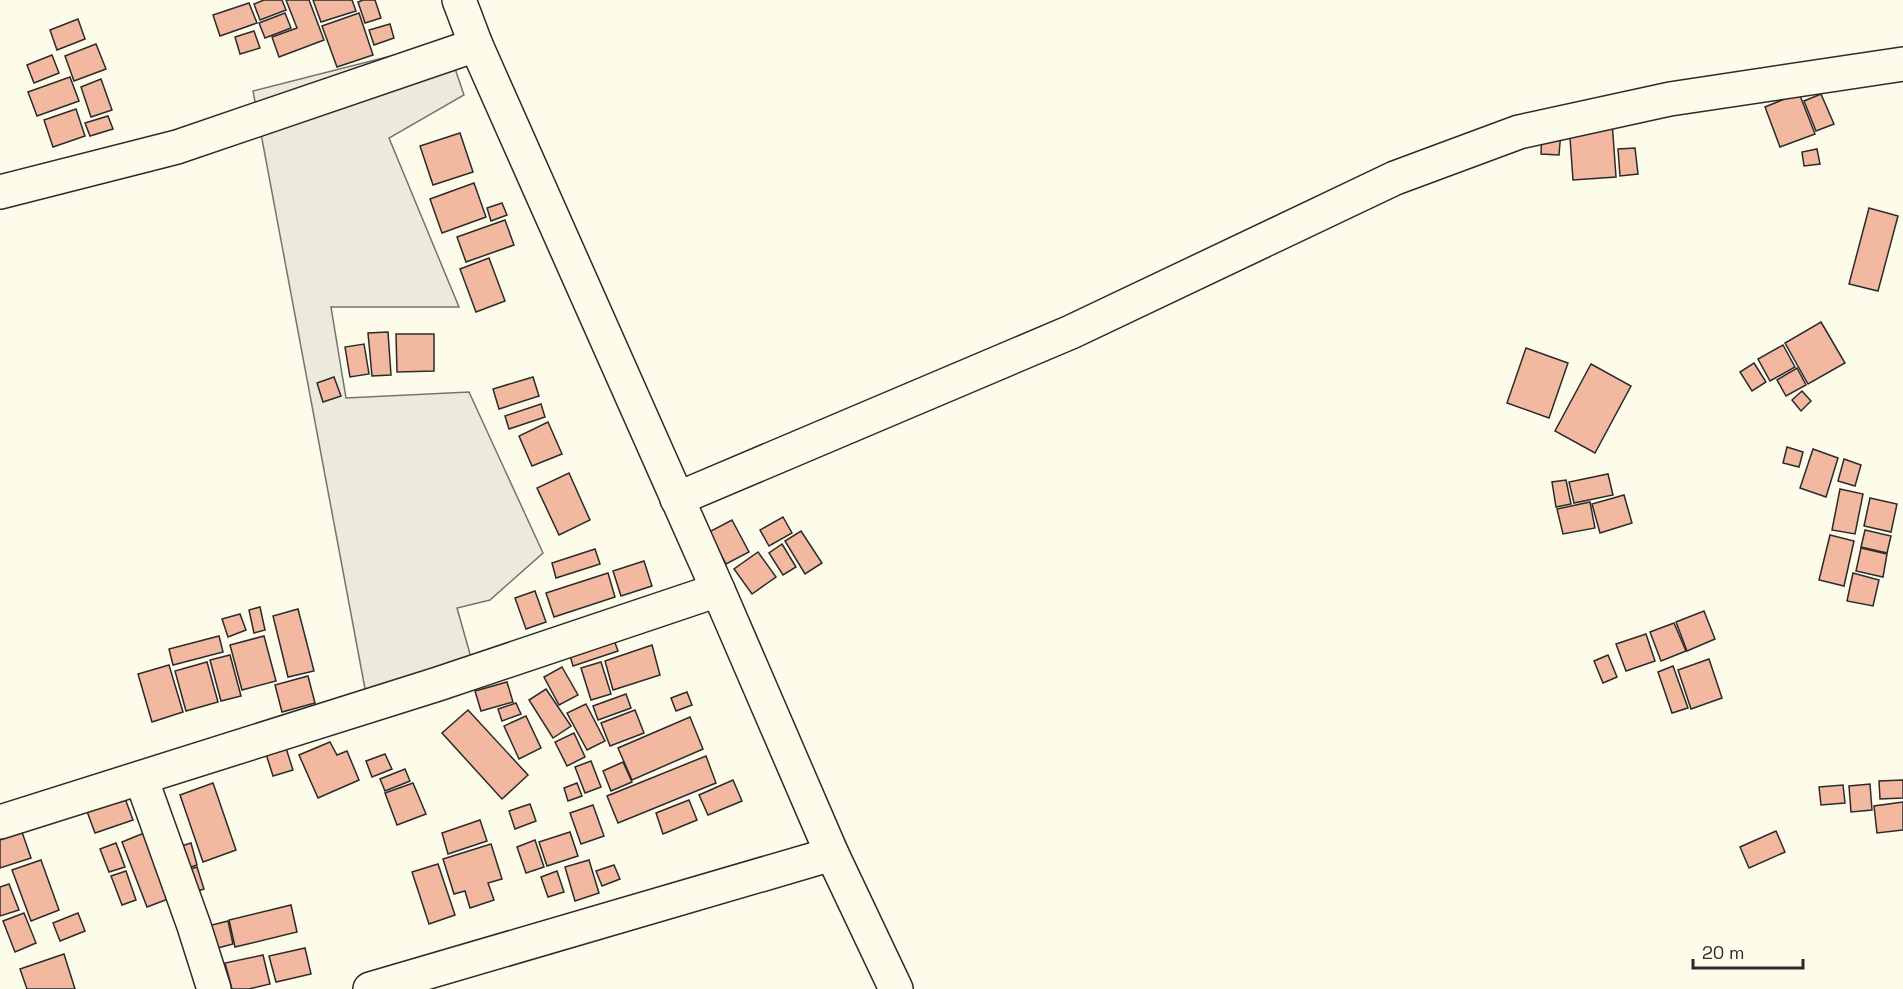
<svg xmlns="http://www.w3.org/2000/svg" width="1903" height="989" font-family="'Space Grotesk',sans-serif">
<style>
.green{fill:#ecebdb;stroke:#74746e;stroke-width:1.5}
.building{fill:#f2b8a0;stroke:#2b2b2b;stroke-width:1.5}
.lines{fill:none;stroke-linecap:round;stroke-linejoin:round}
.minor-casing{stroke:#2b2b2b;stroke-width:36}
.minor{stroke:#fdfbea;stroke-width:33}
</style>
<rect width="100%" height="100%" fill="#fdfbea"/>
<polygon class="green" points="446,42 464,95 389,138 459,307 331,307 346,398 469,392 543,553 490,600 457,608 474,668 366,694 253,91"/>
<g class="building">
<polygon points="264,0 282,0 286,10 260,20 254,4"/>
<polygon points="286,0 309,0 324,40 279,57 272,37 297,28"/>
<polygon points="313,0 352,0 356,11 321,22"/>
<polygon points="363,0 375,0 381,18 365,23 358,2"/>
<polygon points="249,3 257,23 220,36 213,15"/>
<polygon points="285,13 291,28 265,38 259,23"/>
<polygon points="359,13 373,55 337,67 322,26"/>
<polygon points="78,19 85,39 57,50 50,30"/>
<polygon points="390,24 394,38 374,45 369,30"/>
<polygon points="254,31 260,48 240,54 235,37"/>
<polygon points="96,44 106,69 74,81 65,56"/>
<polygon points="52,55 59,73 34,83 27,65"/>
<polygon points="70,77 79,101 37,116 28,92"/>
<polygon points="101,79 112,110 91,117 81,87"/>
<polygon points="1799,93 1815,134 1780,147 1765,107"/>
<polygon points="1821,94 1834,124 1816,131 1804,101"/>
<polygon points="76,109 85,136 53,147 44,120"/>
<polygon points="108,116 113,129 90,136 85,123"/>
<polygon points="1612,121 1616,177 1573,180 1569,124"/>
<polygon points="1542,130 1561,131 1559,155 1541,154"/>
<polygon points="460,133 473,172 433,185 420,146"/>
<polygon points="1635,148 1638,174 1620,176 1618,149"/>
<polygon points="1817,149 1820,164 1804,166 1802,152"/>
<polygon points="474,183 486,217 442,233 430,199"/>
<polygon points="502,203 507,215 491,221 487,208"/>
<polygon points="1869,208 1898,216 1878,291 1849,284"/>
<polygon points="505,220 514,245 466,262 457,237"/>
<polygon points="489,258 505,301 476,312 460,269"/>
<polygon points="1821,322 1845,363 1808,384 1785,343"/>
<polygon points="388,332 391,375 372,376 368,333"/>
<polygon points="396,334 434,334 434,371 397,372"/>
<polygon points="364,344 369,374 350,377 345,347"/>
<polygon points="1783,345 1795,367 1770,381 1758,359"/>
<polygon points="1526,348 1568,363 1549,418 1507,403"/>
<polygon points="1754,363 1766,382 1752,391 1740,372"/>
<polygon points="1591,364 1631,386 1595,453 1555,431"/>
<polygon points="1797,368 1806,385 1786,396 1777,380"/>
<polygon points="334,377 341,396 323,402 317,383"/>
<polygon points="533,377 539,396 499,409 493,389"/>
<polygon points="1802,391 1811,401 1801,411 1792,400"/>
<polygon points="541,404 545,417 509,429 505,416"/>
<polygon points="548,422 562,454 532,466 519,436"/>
<polygon points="1787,447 1803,452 1799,467 1783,463"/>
<polygon points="1813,449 1838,458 1826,497 1800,488"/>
<polygon points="1844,459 1861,465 1855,486 1838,481"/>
<polygon points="569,473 590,520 559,535 537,488"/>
<polygon points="1608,474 1613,495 1574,503 1569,482"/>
<polygon points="1566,480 1571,504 1556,507 1552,482"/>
<polygon points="1840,489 1863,494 1855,534 1832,530"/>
<polygon points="1624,495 1632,523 1600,533 1592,504"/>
<polygon points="1870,498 1897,504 1891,532 1864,526"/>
<polygon points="1590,502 1595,528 1563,534 1557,509"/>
<polygon points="783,517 792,533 769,546 760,530"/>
<polygon points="732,520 749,552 726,564 709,532"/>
<polygon points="1865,530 1891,536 1887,553 1861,547"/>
<polygon points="801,531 822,563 805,574 785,541"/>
<polygon points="1830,535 1854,541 1844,586 1819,580"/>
<polygon points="782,544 796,567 783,575 769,553"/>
<polygon points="1861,548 1887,554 1883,577 1856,571"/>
<polygon points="595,549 600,564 556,578 552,563"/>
<polygon points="758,552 776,577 752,594 734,569"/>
<polygon points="644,561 652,586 621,596 613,571"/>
<polygon points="608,573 615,597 554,617 546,593"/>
<polygon points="1853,573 1879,580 1873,606 1847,601"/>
<polygon points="535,591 546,622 526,629 515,598"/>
<polygon points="260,607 265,630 254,633 249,610"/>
<polygon points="298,609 314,671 288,677 273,616"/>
<polygon points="1704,611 1715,639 1687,651 1676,622"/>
<polygon points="240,614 246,630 228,637 222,619"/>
<polygon points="1674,623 1686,651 1661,661 1650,632"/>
<polygon points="1646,634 1655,661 1626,671 1616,644"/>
<polygon points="219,636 223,652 173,665 169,649"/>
<polygon points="264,636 276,681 242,690 230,645"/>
<polygon points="613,637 618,651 573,666 569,652"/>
<polygon points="652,645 660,675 613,690 605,661"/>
<polygon points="230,655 241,696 221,701 210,660"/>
<polygon points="1608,655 1617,677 1603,683 1594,661"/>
<polygon points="1709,659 1722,698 1691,709 1678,670"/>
<polygon points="207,662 218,702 186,711 175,671"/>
<polygon points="601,662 611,694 591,700 581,668"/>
<polygon points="169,665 183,712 152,722 138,674"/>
<polygon points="1673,666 1688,708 1672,713 1658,672"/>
<polygon points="562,667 578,695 559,705 544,677"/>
<polygon points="308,676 315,703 282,712 275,685"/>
<polygon points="507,682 513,702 481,711 475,691"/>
<polygon points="546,689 571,726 553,738 529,700"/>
<polygon points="687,692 692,705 676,711 671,698"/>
<polygon points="626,694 631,708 598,720 593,706"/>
<polygon points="516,703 521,714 502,721 498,709"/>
<polygon points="586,704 605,741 587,750 567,713"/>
<polygon points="468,710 528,775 502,799 442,733"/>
<polygon points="635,710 644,733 610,746 601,723"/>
<polygon points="526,716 541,748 519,759 504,726"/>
<polygon points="690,717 703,749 632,780 618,748"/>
<polygon points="574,733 585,757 567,766 555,742"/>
<polygon points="330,742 337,755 347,751 359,780 318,798 299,755"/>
<polygon points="286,748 293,770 273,776 266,754"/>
<polygon points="385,754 392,769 372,777 366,761"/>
<polygon points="706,756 716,783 618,823 607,796"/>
<polygon points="591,761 601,787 585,793 575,767"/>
<polygon points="623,762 632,782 611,791 603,771"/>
<polygon points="405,769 410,781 385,791 380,779"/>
<polygon points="733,780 742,801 708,815 699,795"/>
<polygon points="1903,780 1903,798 1880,799 1879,781"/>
<polygon points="213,783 236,850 203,862 180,795"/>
<polygon points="413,783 426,814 397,825 385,793"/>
<polygon points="577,783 582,796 568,801 564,788"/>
<polygon points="1870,784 1872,810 1851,812 1849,786"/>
<polygon points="1843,785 1845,803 1821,805 1819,787"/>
<polygon points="123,793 133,820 95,833 85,806"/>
<polygon points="689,800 697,820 663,834 656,813"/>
<polygon points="1903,802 1903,830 1877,833 1874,806"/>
<polygon points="530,804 536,821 515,829 509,811"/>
<polygon points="593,805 604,836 581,844 570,813"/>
<polygon points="480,820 487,841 448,854 442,833"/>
<polygon points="149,831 176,896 147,907 122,842"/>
<polygon points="1776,831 1785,852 1749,868 1740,847"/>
<polygon points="22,832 31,858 0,868 0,840"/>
<polygon points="570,832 578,856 547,866 539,842"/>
<polygon points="535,840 544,867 526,873 517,847"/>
<polygon points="116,843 125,867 109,872 100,849"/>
<polygon points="191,843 197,865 179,871 172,849"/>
<polygon points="491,844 502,879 488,883 494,900 470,908 465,891 454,894 443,859"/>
<polygon points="41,860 59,910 31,921 12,870"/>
<polygon points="589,860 599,893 575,901 565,867"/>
<polygon points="438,864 455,915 429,924 412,872"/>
<polygon points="614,865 620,879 602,886 596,871"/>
<polygon points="197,867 204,889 185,895 178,873"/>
<polygon points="126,871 136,900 122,905 111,876"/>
<polygon points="557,871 564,892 548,897 541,877"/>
<polygon points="9,884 19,910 0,916 0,887"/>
<polygon points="291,905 297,932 235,947 229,920"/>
<polygon points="24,913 36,943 15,952 3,921"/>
<polygon points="78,913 85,931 60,941 53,923"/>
<polygon points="228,921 233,944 214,949 208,926"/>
<polygon points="305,948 311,974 276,982 269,956"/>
<polygon points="64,954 75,989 27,989 20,969"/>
<polygon points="263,955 270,984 249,989 232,989 225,963"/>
</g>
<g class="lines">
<defs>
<g id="minor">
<polyline points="459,0 476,45 718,590 832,854 896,989"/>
<polyline points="0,192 177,147 476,45"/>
<polyline points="677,499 1071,332 1395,178 1519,132 1670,99 1903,64"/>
<polyline points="141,778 194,926 214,989"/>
<polyline points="0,822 438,684 718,590"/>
<polyline points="370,989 832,854"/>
</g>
</defs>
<use href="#minor" class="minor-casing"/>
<use href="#minor" class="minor"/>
</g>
<path d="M1693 959v9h110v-9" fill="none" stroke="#2b2b2b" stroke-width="3"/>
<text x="1702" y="959" font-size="18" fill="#2b2b2b" stroke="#fdfbea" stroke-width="4.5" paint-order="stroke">20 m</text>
</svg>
